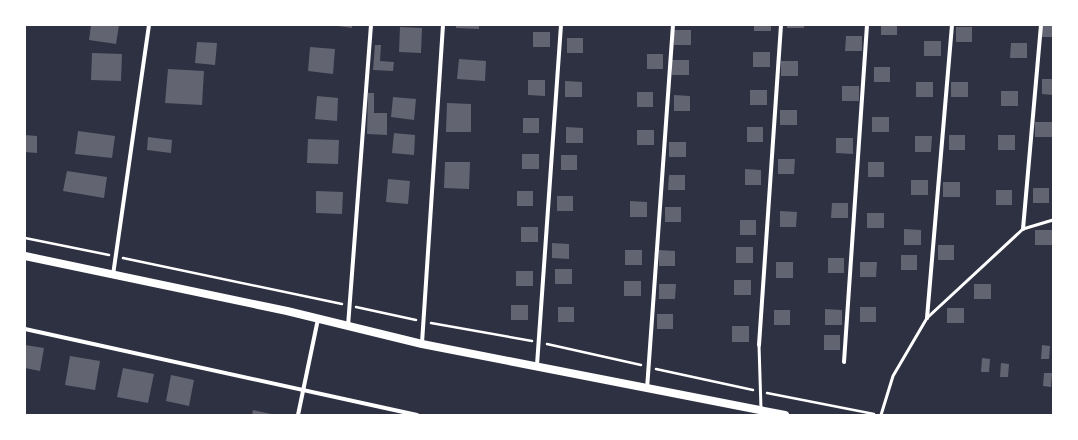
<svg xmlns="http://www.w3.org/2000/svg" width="1078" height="440" font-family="Inter,sans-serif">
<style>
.building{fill:#626471}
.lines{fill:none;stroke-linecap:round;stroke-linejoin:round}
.path{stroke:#fff;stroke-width:2.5}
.service{stroke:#fff;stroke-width:3}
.minor{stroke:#fff;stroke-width:4}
.secondary{stroke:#fff;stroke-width:8}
</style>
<rect width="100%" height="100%" fill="#2d3142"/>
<g class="building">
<polygon points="91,25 119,25 116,44 89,40"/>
<polygon points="331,25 352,25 352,28"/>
<polygon points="456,25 479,25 479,29 456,28"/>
<rect x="754" y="25" width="17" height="6"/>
<rect x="787" y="25" width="17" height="3"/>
<rect x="881" y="25" width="16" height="10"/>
<rect x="1042" y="25" width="11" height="12"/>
<polygon points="400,27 422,28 421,53 399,52"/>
<rect x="956" y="27" width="16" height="15"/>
<rect x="674" y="30" width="17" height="15"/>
<rect x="533" y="32" width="17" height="15"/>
<polygon points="846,36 862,36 862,51 845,51"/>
<rect x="567" y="38" width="16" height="15"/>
<rect x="924" y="41" width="17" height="15"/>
<polygon points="197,42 217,43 215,65 195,63"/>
<polygon points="1011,43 1027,43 1027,58 1010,58"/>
<polygon points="375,45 381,45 380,61 394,62 393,71 373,70"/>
<polygon points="310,47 335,49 333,74 308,71"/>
<rect x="753" y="52" width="17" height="15"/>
<polygon points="92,53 122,54 121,81 91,80"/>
<rect x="647" y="54" width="16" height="15"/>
<polygon points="459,59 486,61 485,81 457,79"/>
<rect x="672" y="60" width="17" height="15"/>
<rect x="781" y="61" width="17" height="15"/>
<rect x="874" y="67" width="16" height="15"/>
<polygon points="168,69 204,71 202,105 165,103"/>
<polygon points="1042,79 1053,79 1053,95 1042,94"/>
<polygon points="528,80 545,80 545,96 528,95"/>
<polygon points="565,81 582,82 582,97 565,97"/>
<rect x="916" y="82" width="17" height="15"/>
<rect x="951" y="82" width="17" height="15"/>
<rect x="842" y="86" width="17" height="15"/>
<rect x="750" y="90" width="17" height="15"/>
<rect x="1001" y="91" width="17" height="15"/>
<rect x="637" y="92" width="16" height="15"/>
<polygon points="368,93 374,93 374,113 387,113 387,135 367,134"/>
<polygon points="674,95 690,96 690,111 674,111"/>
<polygon points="317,96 338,98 337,121 315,119"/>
<polygon points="393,97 416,99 414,120 391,117"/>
<polygon points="447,103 471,104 471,132 446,132"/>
<rect x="780" y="110" width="17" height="15"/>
<rect x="872" y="117" width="17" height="15"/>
<rect x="523" y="118" width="16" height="15"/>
<rect x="1035" y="122" width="17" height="15"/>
<polygon points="566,127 583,128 583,143 566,143"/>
<rect x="747" y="127" width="16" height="15"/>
<rect x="637" y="130" width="17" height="15"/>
<polygon points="78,131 115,136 112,158 75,154"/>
<polygon points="394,133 415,135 414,155 392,153"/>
<polygon points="25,135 37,136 37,153 25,152"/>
<rect x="949" y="135" width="16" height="15"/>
<rect x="998" y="135" width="17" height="15"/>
<polygon points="915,136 932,136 931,152 915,152"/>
<polygon points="148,137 172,140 171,153 147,150"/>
<polygon points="836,138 853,138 853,154 836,153"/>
<polygon points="308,139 339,140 338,164 307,163"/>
<rect x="669" y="142" width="17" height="15"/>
<rect x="522" y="154" width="17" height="15"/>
<rect x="561" y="155" width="16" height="15"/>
<polygon points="778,159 795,159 794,174 778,174"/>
<polygon points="445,162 470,162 469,189 444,188"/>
<rect x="868" y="162" width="16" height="15"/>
<polygon points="745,169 761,170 761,185 745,185"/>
<polygon points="67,171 107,177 104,198 63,191"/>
<polygon points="669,175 685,175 685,190 668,190"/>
<polygon points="388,179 410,181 408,204 386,202"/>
<rect x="911" y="180" width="17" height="15"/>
<rect x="943" y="182" width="17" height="15"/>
<rect x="1033" y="188" width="16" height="15"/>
<rect x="996" y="190" width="16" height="15"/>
<polygon points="316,191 343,192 342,214 316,213"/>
<rect x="517" y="191" width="16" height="15"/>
<rect x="557" y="196" width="16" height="15"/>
<polygon points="630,201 647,202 647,217 630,217"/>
<polygon points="832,203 848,203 848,218 831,218"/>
<rect x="665" y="207" width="16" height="15"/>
<polygon points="780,211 797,212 796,227 780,227"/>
<rect x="867" y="213" width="17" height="15"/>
<rect x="740" y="220" width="16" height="15"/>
<rect x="521" y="227" width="17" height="15"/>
<polygon points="904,229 921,230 921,245 904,245"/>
<rect x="1035" y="230" width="17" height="15"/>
<polygon points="552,243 569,244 569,259 552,258"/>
<rect x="938" y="245" width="16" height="15"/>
<rect x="736" y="247" width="17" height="16"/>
<rect x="625" y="250" width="17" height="15"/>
<polygon points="659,250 675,251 675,266 659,266"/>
<rect x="901" y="255" width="16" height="15"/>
<rect x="828" y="258" width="16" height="15"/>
<rect x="776" y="262" width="17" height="16"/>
<polygon points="860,262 877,262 876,277 860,277"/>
<rect x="555" y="269" width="17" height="15"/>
<rect x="516" y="271" width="17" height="15"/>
<rect x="734" y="280" width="17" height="15"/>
<rect x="624" y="281" width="17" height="15"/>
<polygon points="659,284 676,284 675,299 659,299"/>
<rect x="974" y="284" width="17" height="15"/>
<rect x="511" y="305" width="17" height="15"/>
<rect x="558" y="307" width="16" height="15"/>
<rect x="860" y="307" width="16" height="15"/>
<rect x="947" y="308" width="17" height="15"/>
<polygon points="825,309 842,310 842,325 825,325"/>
<rect x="774" y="310" width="16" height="15"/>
<rect x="657" y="314" width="16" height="15"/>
<rect x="732" y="326" width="17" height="16"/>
<rect x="824" y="335" width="16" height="15"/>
<polygon points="25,345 44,348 40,371 25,368"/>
<polygon points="1042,345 1050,346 1049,359 1041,359"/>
<polygon points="70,356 100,361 95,390 65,385"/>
<polygon points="982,358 990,359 989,372 981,372"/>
<polygon points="1001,363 1009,364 1008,377 1000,377"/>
<polygon points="123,368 154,374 148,403 117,397"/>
<polygon points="1044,373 1052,373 1051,387 1043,386"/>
<polygon points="171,375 194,380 189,406 166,401"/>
<polygon points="253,410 271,414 271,415 252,415"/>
</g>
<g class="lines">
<g class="path">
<polyline points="25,238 109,255"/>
<polyline points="123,258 342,304"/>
<polyline points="356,307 416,320"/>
<polyline points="431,323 532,341"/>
<polyline points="547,344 641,365"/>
<polyline points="656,369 753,390"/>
<polyline points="767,393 874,414"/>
</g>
<g class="service">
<polyline points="759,345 761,409"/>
<polyline points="881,415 893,376 927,318 1023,229 1053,220"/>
</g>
<g class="minor">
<polyline points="1023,229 1041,25"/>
<polyline points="113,275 149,25"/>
<polyline points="927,318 952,25"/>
<polyline points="348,326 371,25"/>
<polyline points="25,329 417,415"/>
<polyline points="422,343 443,25"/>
<polyline points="759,345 781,25"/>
<polyline points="844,362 867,25"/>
<polyline points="537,365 561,25"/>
<polyline points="647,389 673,25"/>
<polyline points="298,415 318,319"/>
</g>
<polyline class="secondary" points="25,256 287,311 422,344 785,415"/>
</g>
<rect width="1078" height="440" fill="none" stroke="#ffffff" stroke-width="52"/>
</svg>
